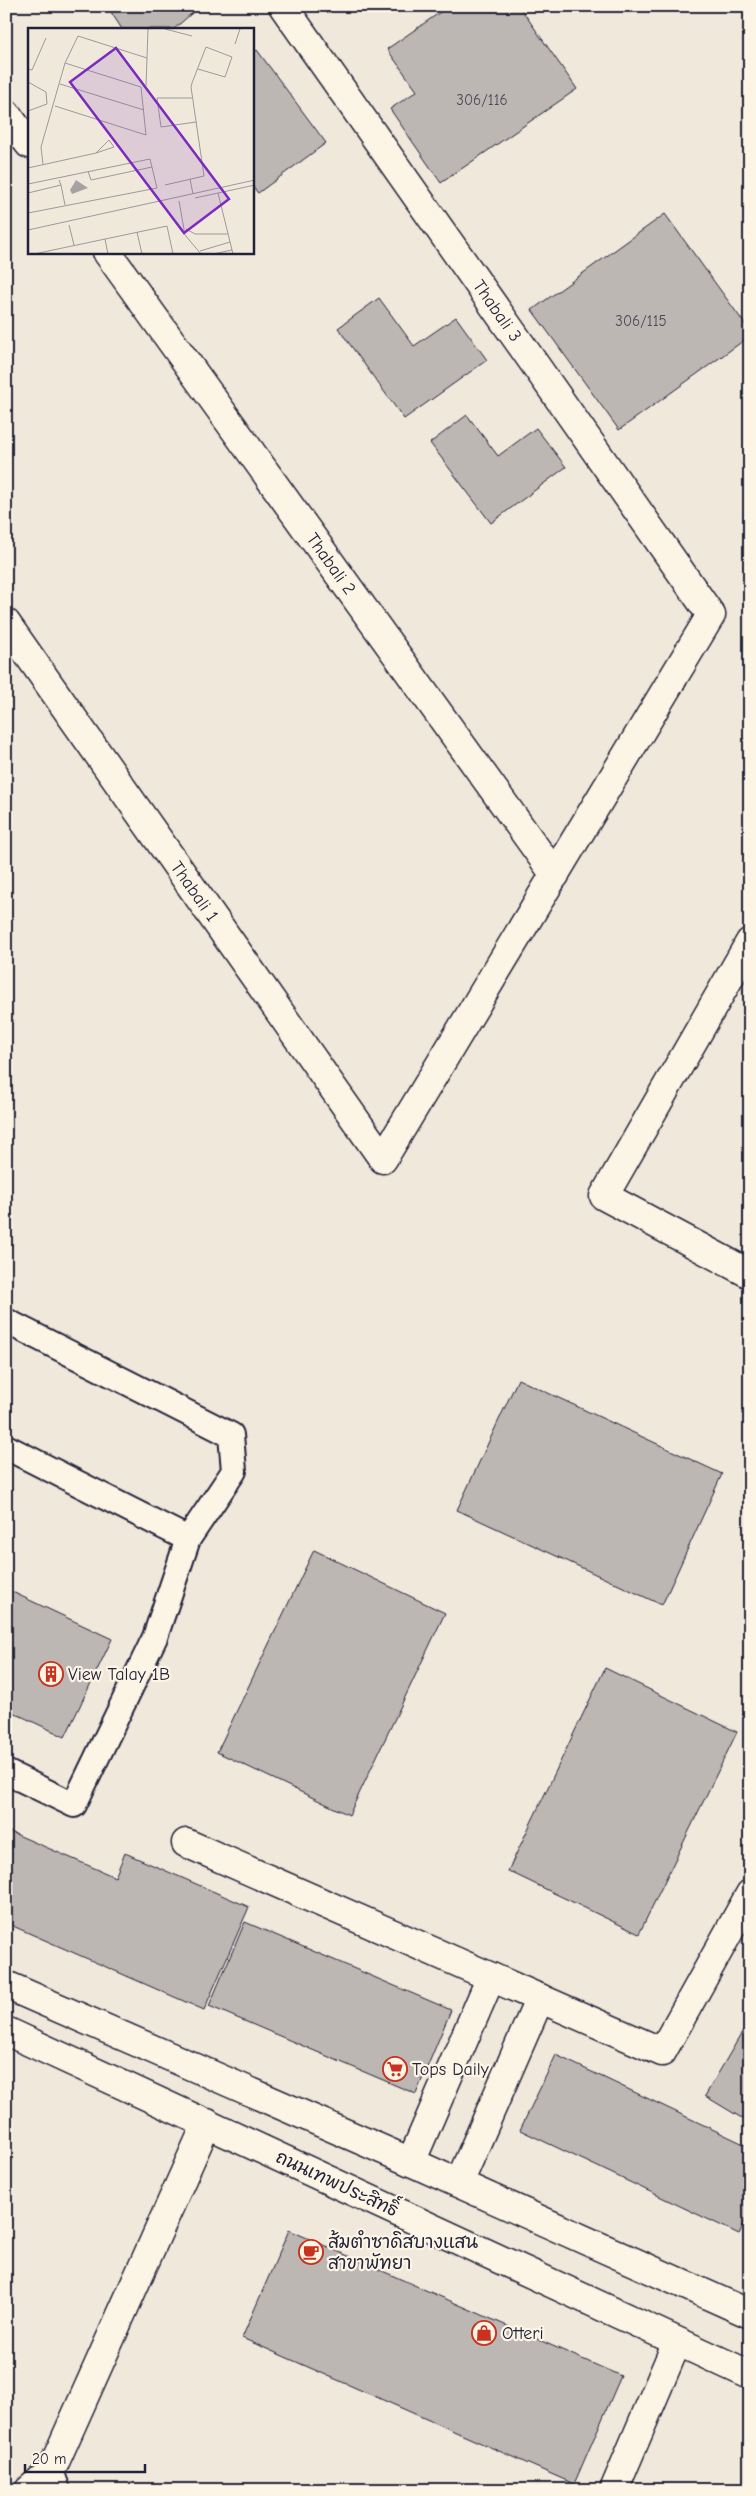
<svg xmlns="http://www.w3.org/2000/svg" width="756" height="2496" font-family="'Comic Neue','Playpen Sans Thai',sans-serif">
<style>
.building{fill:#bcb7b3;stroke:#22223b}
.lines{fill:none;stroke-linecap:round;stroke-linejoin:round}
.lane-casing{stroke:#22223b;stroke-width:28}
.street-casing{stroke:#22223b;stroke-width:31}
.secondary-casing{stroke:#22223b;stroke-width:31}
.lane{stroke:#fcf5e5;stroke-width:24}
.street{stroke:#fcf5e5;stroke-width:28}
.secondary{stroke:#fcf5e5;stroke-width:28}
.labels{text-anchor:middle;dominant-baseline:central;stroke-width:4.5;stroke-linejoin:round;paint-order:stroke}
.number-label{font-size:15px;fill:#484759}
.street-label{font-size:18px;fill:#22223b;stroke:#fcf5e5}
.poi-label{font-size:18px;fill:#22223b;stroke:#fcf5e5;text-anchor:start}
.inset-road{fill:none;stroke:#9d999b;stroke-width:1}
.view{fill:#7b2cbf;fill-opacity:0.15;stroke:#7b2cbf;stroke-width:2.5}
.inset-edge{fill:none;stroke:#22223b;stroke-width:2.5}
</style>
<rect width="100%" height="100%" fill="#efe8db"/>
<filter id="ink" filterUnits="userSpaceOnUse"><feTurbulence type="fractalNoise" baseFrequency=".02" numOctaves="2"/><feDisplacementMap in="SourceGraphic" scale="10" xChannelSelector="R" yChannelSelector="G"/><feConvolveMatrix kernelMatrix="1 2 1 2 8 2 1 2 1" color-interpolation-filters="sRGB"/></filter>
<g filter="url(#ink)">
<g class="building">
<polygon points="107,6 200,6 174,29 122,29"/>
<polygon points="449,6 519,6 577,89 441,183 390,109 417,91 387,49"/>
<polygon points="257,50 326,143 258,193 252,186 252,54"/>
<polygon points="665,214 750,331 750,336 619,430 532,310"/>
<polygon points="379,298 414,346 456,317 487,360 404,419 338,328"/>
<polygon points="467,415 498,456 536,428 566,467 491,523 430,443"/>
<polygon points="518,1379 722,1474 662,1605 457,1510"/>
<polygon points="314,1550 445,1613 349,1815 217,1752"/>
<polygon points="6,1589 112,1639 65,1737 6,1709"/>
<polygon points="605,1668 737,1732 639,1934 508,1871"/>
<polygon points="6,1830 115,1877 125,1853 249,1907 204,2010 6,1923"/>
<polygon points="245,1922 451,2010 416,2094 209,2006"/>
<polygon points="750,2019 750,2123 705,2096"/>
<polygon points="556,2055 750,2147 750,2211 739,2234 520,2130"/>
<polygon points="289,2230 621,2376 574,2484 242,2338"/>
</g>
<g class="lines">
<defs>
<g id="lane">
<polyline points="6,1321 231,1435 234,1471 188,1539 155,1637 74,1805 6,1772"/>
<polyline points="6,1447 188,1539"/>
<polyline points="51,2471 58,2490"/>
</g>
<g id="street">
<polyline points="6,113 29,144"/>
<path id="s1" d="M107,252l448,623"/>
<path id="s2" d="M6,623l377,536 328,-544 -428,-609"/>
<polyline points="750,942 604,1196 750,1274"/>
<polyline points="186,1843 662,2052 750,1894"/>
<polyline points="411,2162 491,1977"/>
<polyline points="459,2183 540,1998"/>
<polyline points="29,2490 51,2471 207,2123"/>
<polyline points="614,2490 677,2342"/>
</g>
<g id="secondary">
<polyline points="6,1985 411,2162 750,2314"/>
<polyline points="6,2031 750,2375"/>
</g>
</defs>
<use href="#lane" class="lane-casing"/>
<use href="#street" class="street-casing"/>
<use href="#secondary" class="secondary-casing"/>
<use href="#lane" class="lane"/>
<use href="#street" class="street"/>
<use href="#secondary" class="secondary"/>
</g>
</g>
<defs>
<symbol id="building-ring" viewBox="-11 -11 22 22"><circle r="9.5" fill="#fcf5e5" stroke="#c8321e" stroke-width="1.5"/><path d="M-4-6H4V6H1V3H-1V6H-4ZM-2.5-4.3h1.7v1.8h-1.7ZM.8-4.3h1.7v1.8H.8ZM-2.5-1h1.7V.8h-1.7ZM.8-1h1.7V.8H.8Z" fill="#c8321e"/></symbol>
<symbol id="supermarket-ring" viewBox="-11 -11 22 22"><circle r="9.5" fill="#fcf5e5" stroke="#c8321e" stroke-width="1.5"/><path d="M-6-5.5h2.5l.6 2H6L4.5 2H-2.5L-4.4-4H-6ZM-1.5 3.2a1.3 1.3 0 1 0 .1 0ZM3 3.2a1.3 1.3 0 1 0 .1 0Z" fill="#c8321e"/></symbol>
<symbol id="cafe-ring" viewBox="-11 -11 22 22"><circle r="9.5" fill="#fcf5e5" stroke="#c8321e" stroke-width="1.5"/><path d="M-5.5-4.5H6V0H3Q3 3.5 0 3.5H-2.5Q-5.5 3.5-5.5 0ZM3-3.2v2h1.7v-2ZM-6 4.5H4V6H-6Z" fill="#c8321e"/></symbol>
<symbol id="shop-ring" viewBox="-11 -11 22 22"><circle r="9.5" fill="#fcf5e5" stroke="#c8321e" stroke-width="1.5"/><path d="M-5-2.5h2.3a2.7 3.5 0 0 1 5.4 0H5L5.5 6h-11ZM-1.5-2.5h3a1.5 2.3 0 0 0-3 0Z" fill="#c8321e"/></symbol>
</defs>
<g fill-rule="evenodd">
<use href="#building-ring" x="37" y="1660" width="28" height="28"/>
<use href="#supermarket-ring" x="381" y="2055" width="28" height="28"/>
<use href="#cafe-ring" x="297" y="2238" width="28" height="28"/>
<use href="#shop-ring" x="470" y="2319" width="28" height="28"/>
</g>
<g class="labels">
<g class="number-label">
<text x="482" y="100">306/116</text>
<text x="641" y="321">306/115</text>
</g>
<g class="street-label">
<text transform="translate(497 311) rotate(55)">Thabali 3</text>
<text stroke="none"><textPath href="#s1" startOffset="384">Thabali 2</textPath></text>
<text stroke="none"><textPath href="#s2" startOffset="328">Thabali 1</textPath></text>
<text transform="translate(337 2184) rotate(25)">ถนนเทพประสิทธิ์</text>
</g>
<g class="poi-label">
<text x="68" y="1674">View Talay 1B</text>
<text x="412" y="2069">Tops Daily</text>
<text x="328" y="2242">ส้มตำซาดิสบางแสน<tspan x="328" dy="21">สาขาพัทยา</tspan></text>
<text x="502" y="2333">Otteri</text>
</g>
</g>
<g transform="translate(28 28)">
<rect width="226" height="226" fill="#efe8db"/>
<path d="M48,152l12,8 -16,6 -2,-4z" fill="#a6a2a2"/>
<path class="inset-road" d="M137,1l27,7M207,16l5,-15M0,41l4,1 14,-32M0,54l18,10 1,12 -19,7M32,56l84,26M118,58l2,-57M164,70h-35l4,29 35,-5M27,78l91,29 -5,-48 -76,-24M15,136l-2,-17 24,-84 13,-27 69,22M0,140l68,-15 18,-6 -5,-7 -13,13M60,143l3,9 61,-13M162,151l3,15M0,156l122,-25 7,29 -129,25M33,157l4,20M137,157l39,-9 -13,-89 1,-4 14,-36 26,10 -7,20 -27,-8M0,165l33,-8 -2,-5M190,165l15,61M167,170l60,-13M151,173l6,34 16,19M41,197l5,20M158,201l9,5h33M0,202l227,-50M109,204l5,22M77,211l3,15M172,223l30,-9M6,226l133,-28 6,28M185,226l19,-4"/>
<path class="view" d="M88,20l113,151 -45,34 -114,-151z"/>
<rect width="226" height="226" class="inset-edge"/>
</g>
<rect width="756" height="2496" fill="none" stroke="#fcf5e5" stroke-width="25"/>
<rect x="12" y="12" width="731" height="2471" fill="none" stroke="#22223b" stroke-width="2" filter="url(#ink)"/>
<path d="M25 2464v8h120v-8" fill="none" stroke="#22223b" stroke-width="2.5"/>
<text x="32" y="2464" font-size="15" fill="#22223b" stroke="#fcf5e5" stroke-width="4" paint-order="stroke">20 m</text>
</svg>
